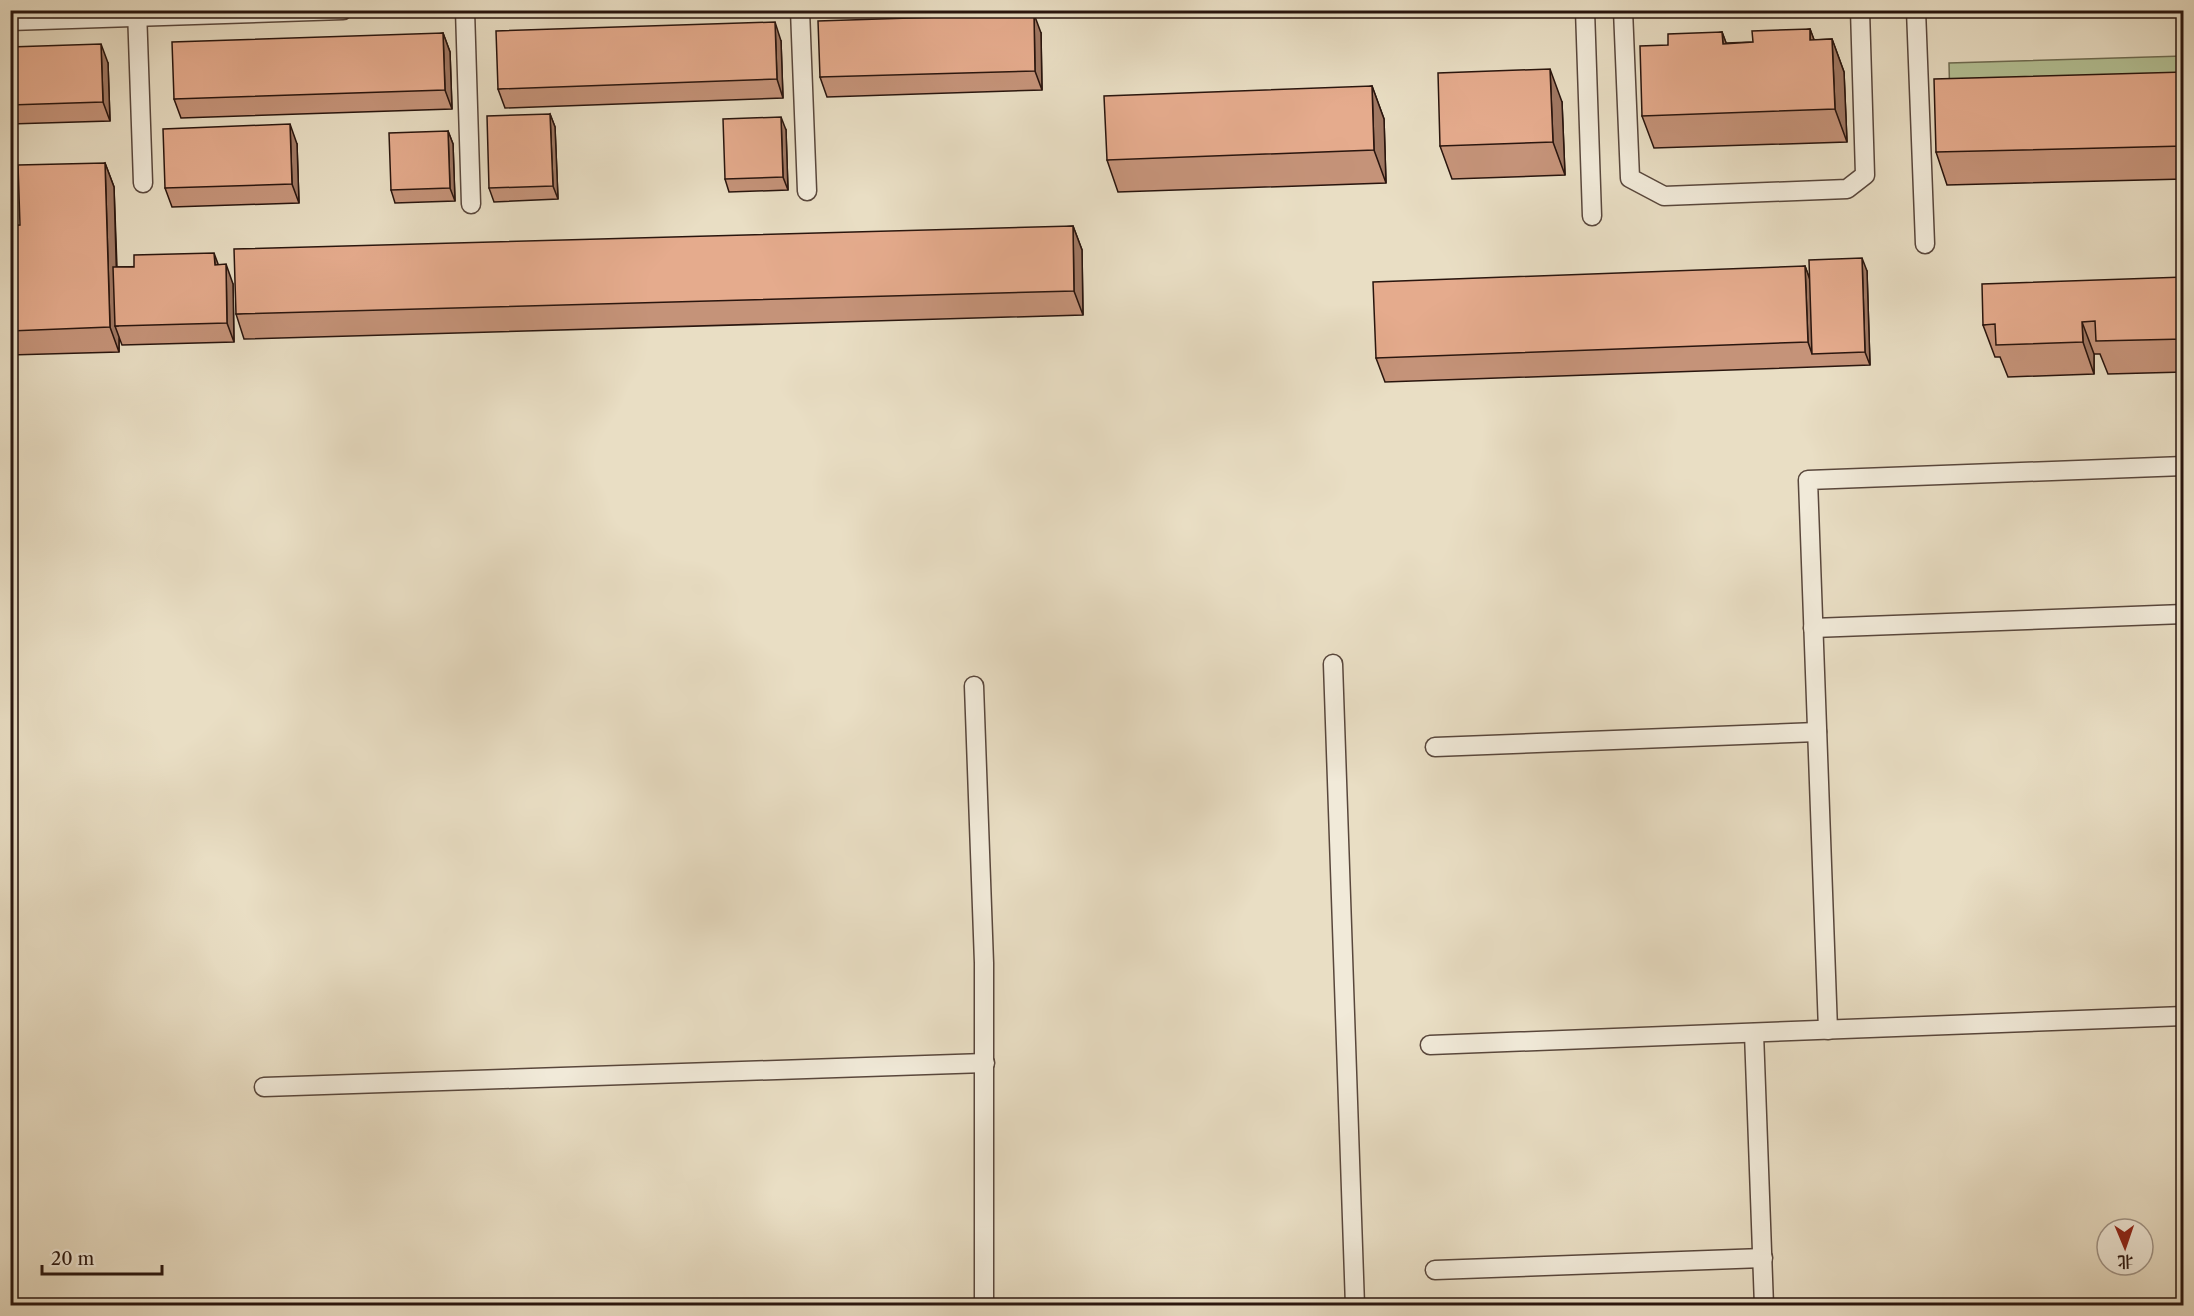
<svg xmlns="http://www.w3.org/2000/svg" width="2194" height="1316" font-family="'Libre Caslon Text','Noto Serif SC',serif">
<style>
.green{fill:#b4c296;stroke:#6e6c52;stroke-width:1.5}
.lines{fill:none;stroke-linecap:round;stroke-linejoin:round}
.lane-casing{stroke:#59473c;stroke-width:21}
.lane{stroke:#f1ead9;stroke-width:18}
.wall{fill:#c59379;stroke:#29150e;stroke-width:1.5}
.shaded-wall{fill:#a07863;stroke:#29150e;stroke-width:1.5}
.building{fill:#e5ab8d;stroke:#29150e;stroke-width:1.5}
</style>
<rect width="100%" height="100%" fill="#e9dec4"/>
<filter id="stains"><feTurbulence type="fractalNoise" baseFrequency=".00333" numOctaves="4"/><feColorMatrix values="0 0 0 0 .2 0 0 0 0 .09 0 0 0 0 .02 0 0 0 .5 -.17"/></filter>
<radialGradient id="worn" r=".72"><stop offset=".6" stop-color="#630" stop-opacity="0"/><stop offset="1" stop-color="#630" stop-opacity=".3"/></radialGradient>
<polygon class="green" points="2183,56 2183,100 1950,106 1949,63"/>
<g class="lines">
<defs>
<g id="lane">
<polyline points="137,10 143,183"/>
<polyline points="465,10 471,204"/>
<polyline points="800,10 807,191"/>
<polyline points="1585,10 1592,216"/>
<polyline points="1623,10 1630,178 1664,196 1847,189 1865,175 1860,10"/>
<polyline points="1916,10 1925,244"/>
<polyline points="10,21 343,10"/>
<polyline points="1813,628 2184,614"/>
<polyline points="1333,664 1355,1306"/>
<polyline points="974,686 984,963 984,1306"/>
<polyline points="1435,747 1817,732"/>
<polyline points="1828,1030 1808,480 2184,466"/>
<polyline points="1754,1033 1764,1306"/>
<polyline points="1430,1045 2184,1016"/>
<polyline points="264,1087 985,1063"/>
<polyline points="1435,1270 1763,1258"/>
</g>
</defs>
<use href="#lane" class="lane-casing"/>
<use href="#lane" class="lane"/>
</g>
<g class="wall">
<polygon points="1810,29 1814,40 1832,39 1844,72 1847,142 1654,148 1642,116 1668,45 1722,32 1726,43 1753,42"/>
<polygon points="443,33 450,52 452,109 181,118 174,99"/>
<polygon points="1041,33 1042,90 827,97 820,77"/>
<polygon points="781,41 783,98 505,108 498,89"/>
<polygon points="10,47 108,63 110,121 10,124"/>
<polygon points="2184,72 2184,179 1947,185 1936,152"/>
<polygon points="1372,86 1384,119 1386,183 1118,192 1107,160"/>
<polygon points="1562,102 1565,175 1452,179 1440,146"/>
<polygon points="550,114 555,127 558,199 494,202 489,188"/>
<polygon points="786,130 788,190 729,192 725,179"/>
<polygon points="448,131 453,144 455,201 395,203 391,190"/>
<polygon points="297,144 299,203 172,207 165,188"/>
<polygon points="105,163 114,187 117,267 219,265 233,284 234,342 122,345 119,337 119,352 10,355 10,226 20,225"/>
<polygon points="1073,226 1082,250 1083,315 244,339 236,314"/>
<polygon points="1805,266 1809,277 1867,271 1870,365 1385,382 1376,358"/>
<polygon points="2184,277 2184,372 2108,374 2100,354 2094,354 2094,374 2008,377 2000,357 1995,357 1983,325"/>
</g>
<g class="shaded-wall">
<polygon points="1034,14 1041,33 1042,90 1035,71"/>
<polygon points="775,22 781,41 783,98 777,79"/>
<polygon points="1810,29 1822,61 1810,40"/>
<polygon points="1722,32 1734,64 1723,44"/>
<polygon points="443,33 450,52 452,109 445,90"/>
<polygon points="1832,39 1844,72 1847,142 1835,109"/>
<polygon points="101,44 108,63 110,121 103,102"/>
<polygon points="1550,69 1562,102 1565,175 1553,142"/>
<polygon points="1372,86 1384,119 1386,183 1374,150"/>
<polygon points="550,114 555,127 558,199 553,186"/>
<polygon points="781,117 786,130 788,190 783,177"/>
<polygon points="290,124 297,144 299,203 292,184"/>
<polygon points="448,131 453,144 455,201 450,188"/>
<polygon points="105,163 114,187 118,326 115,326 119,337 119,352 110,327"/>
<polygon points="1073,226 1082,250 1083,315 1074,291"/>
<polygon points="214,253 221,272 215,265"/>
<polygon points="1862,258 1867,271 1870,365 1865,352"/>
<polygon points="226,264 233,284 234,342 227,323"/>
<polygon points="1805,266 1814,291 1812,354 1808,342"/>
<polygon points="2082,322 2094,354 2094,374 2083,342"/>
</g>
<g class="building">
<polygon points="1034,14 1035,71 820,77 818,21"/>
<polygon points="775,22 777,79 498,89 496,31"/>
<polygon points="1810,29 1810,40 1832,39 1835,109 1642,116 1640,46 1668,45 1668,34 1722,32 1723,44 1753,42 1752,31"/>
<polygon points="443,33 445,90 174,99 172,42"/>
<polygon points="101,44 103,102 10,105 10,47"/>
<polygon points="1550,69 1553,142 1440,146 1438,73"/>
<polygon points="2184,72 2184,146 1936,152 1934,79"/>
<polygon points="1372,86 1374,150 1107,160 1104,96"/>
<polygon points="550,114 553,186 489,188 487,116"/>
<polygon points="781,117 783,177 725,179 723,119"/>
<polygon points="290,124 292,184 165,188 163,129"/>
<polygon points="448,131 450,188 391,190 389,133"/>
<polygon points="105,163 110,327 10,331 10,226 20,225 18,165"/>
<polygon points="1073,226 1074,291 236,314 234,249"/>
<polygon points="214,253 215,265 226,264 227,323 115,326 113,267 134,267 134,255"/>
<polygon points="1862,258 1865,352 1812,354 1809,260"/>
<polygon points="1805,266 1808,342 1376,358 1373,282"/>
<polygon points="2184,277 2184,339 2096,341 2095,321 2082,322 2083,342 1996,345 1995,324 1983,325 1982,284"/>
</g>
<rect width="2194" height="1316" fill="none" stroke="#e9dec4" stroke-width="36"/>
<rect x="12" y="12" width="2170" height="1292" fill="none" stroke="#29150e" stroke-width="3"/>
<rect x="18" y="18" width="2158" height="1280" fill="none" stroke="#29150e" stroke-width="1.5"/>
<g transform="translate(2125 1247) rotate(178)"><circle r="28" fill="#f1ead9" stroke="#a19588" stroke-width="1.5"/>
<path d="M0-4.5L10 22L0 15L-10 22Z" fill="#8f2418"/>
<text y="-9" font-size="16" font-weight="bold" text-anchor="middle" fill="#29150e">北</text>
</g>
<path d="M42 1265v9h120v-9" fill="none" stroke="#29150e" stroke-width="3"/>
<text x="51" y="1265" font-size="18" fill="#29150e" stroke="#f1ead9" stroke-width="4.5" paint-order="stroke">20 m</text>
<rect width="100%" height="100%" filter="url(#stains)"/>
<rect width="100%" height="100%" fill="url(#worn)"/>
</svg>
